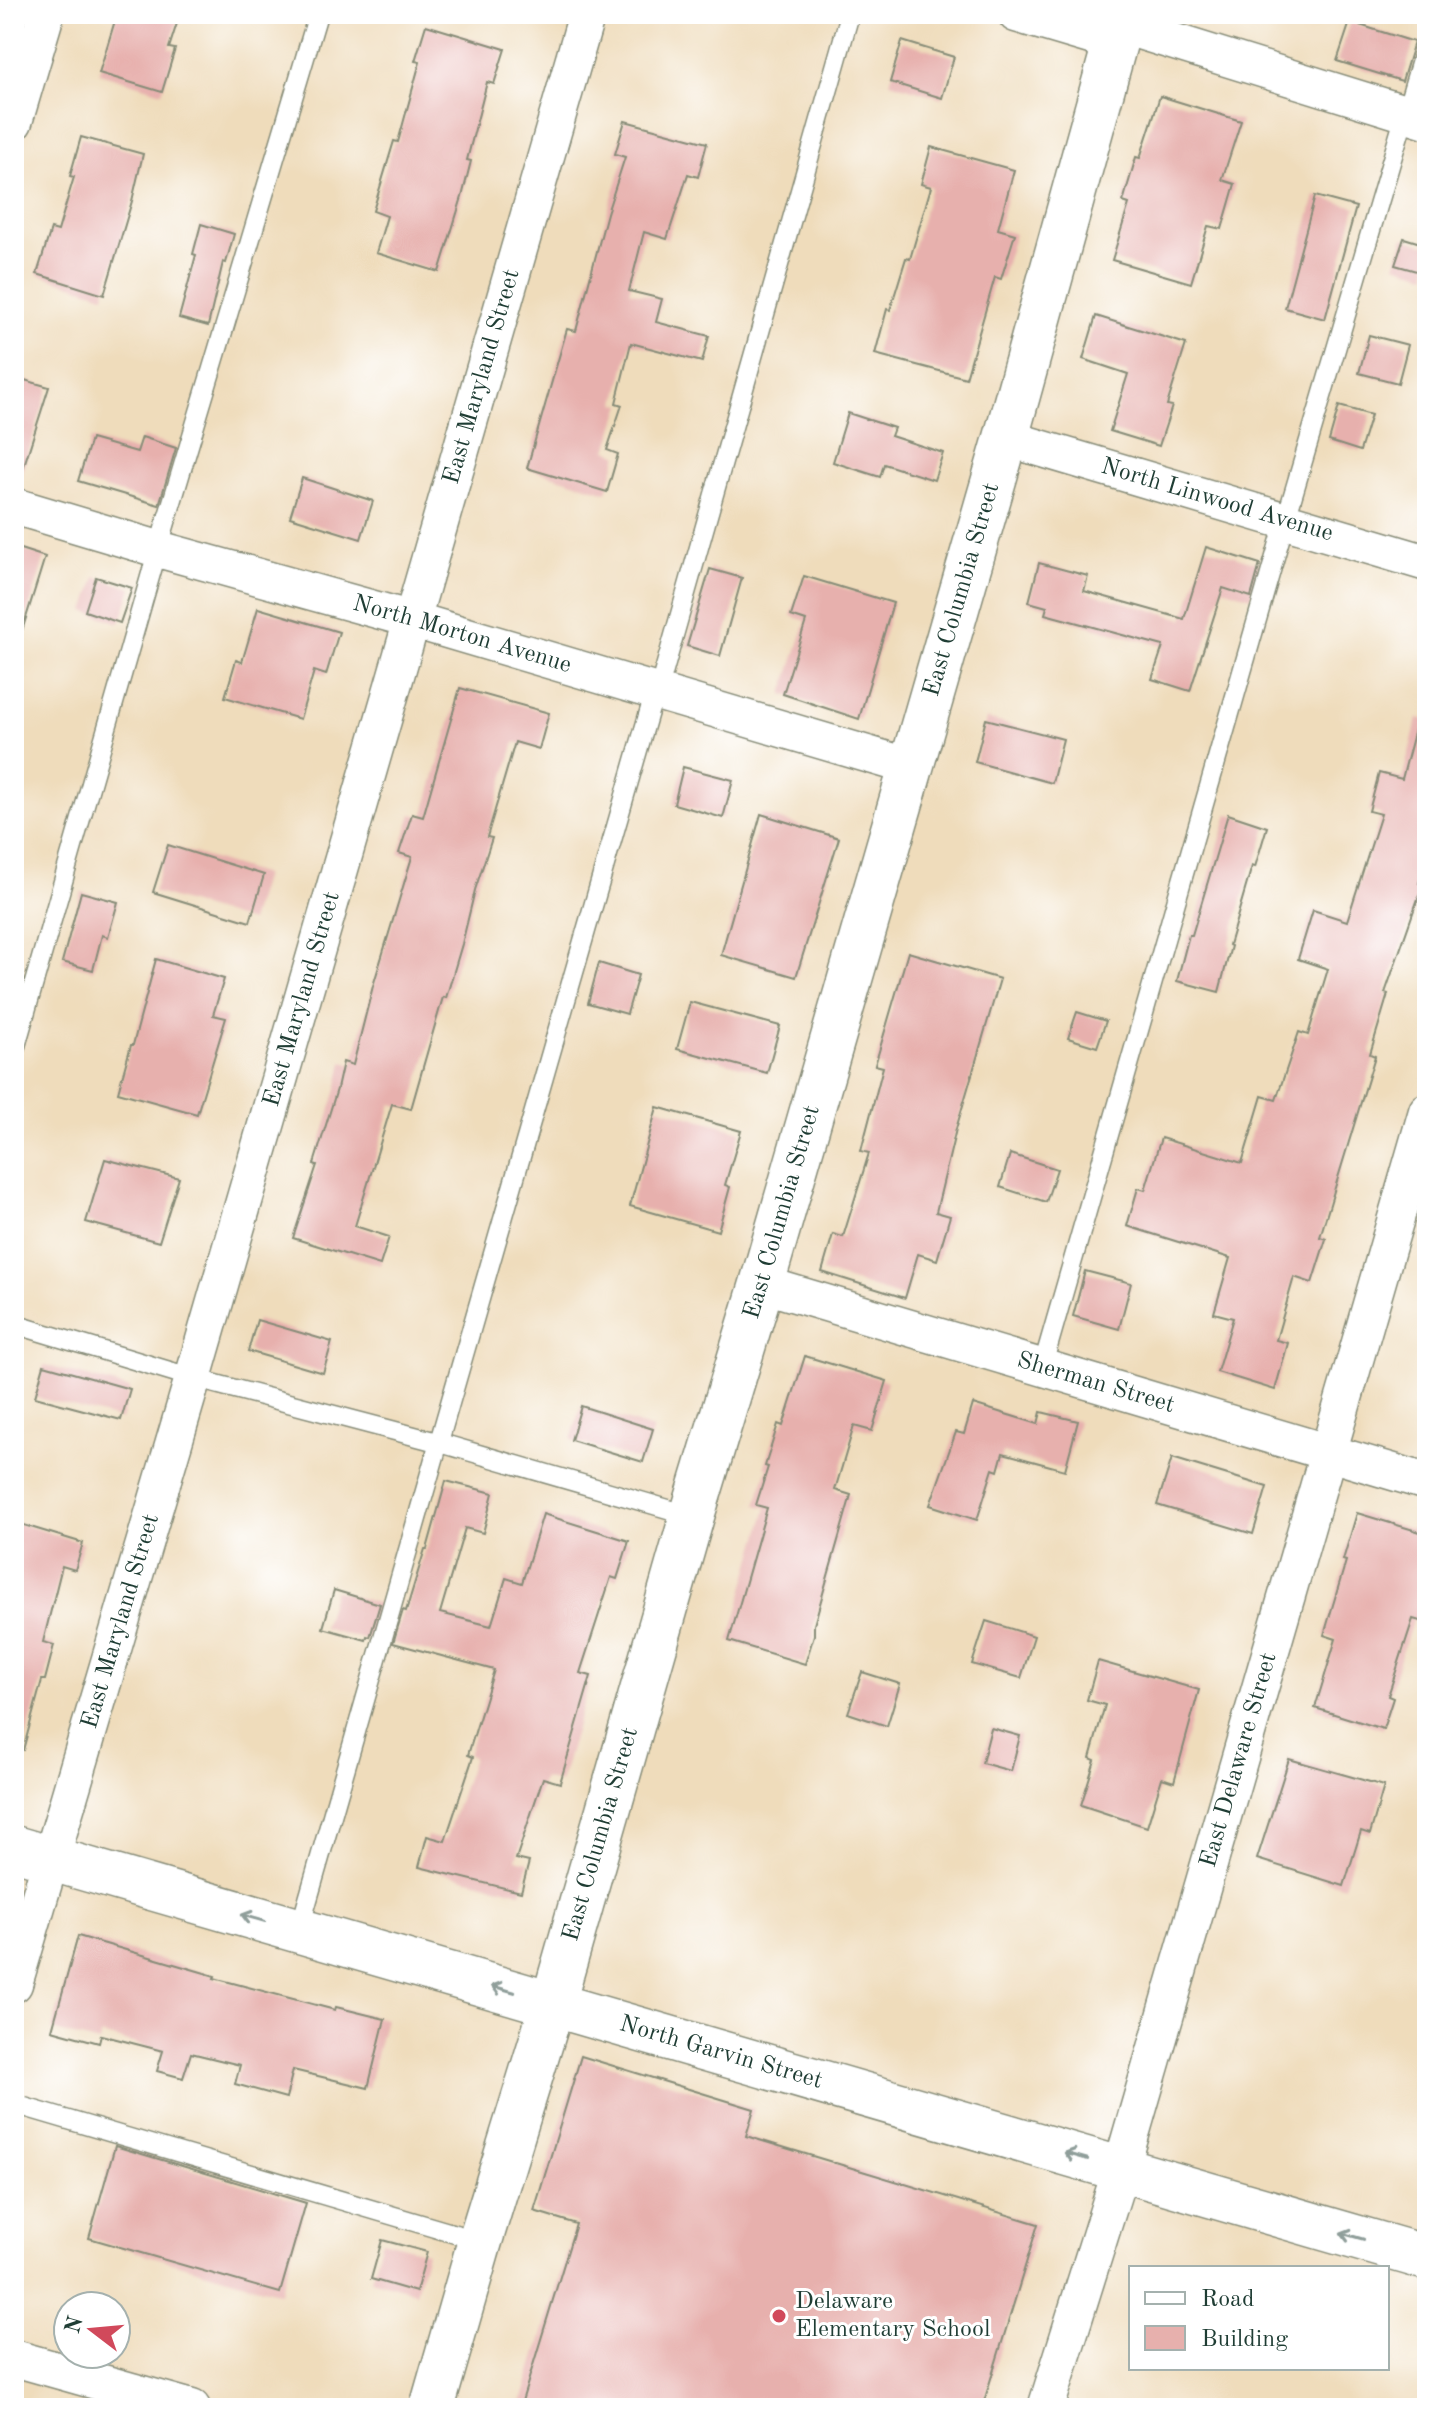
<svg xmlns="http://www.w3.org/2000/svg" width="1441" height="2422" font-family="'Old Standard TT',serif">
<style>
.building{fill:#e7b0ad}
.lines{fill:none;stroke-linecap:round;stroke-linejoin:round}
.service-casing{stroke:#878c78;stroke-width:21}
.minor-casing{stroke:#878c78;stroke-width:39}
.secondary-casing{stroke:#878c78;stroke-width:47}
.service{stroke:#fff;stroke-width:18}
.minor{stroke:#fff;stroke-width:36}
.secondary{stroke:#fff;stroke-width:44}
.oneway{stroke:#8f9e9a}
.poi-dot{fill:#d1495b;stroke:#fff;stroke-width:3}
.labels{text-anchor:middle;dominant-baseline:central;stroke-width:6;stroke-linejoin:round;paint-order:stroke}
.street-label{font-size:24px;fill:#1f3d34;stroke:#fff}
.poi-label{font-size:24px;fill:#1f3d34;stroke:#fff;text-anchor:start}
</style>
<rect width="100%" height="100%" fill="#fff"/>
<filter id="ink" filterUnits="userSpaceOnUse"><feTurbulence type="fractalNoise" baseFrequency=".0125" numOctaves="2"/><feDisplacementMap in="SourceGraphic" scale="16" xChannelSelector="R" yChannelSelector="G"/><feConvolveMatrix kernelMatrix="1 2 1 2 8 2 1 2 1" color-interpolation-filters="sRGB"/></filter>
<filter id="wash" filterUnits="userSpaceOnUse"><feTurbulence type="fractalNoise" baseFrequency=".006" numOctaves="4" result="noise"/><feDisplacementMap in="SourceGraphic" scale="32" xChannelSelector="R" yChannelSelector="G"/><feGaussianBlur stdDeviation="1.8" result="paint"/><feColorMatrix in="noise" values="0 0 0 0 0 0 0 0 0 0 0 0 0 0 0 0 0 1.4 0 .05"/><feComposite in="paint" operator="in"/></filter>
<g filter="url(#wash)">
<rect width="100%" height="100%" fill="#efdcbb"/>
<g id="blocks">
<g class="building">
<polygon points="117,14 180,14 169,48 175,49 162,92 99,73"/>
<polygon points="1350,22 1414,42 1402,81 1337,61"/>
<polygon points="426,25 505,49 494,84 487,82 467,160 471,161 462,197 439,272 376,253 387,216 373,211 394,141 398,142 420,62 415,61"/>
<polygon points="902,41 954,57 942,98 890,82"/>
<polygon points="1160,96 1241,121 1222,180 1235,184 1222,229 1208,226 1191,283 1112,260 1129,204 1123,202 1136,157 1140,158"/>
<polygon points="625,121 707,143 698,177 688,174 667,239 644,232 629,291 662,299 656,322 709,336 702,362 631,343 616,403 622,405 607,450 618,454 607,492 527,468 567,329 576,331 607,213 625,157 615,154"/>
<polygon points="81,137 143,154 132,201 104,295 37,274 51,229 58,231 74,177 70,176"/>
<polygon points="931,147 1014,170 998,229 1015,234 1001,279 995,277 966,378 875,354 887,309 890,310 906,258 910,259 931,187 921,184"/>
<polygon points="1315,196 1356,207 1325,319 1285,308"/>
<polygon points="201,224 234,234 226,263 223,262 208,326 179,318 196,255 193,254"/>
<polygon points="1404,238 1427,245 1427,274 1395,265"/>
<polygon points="1096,316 1186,344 1167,405 1172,406 1159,446 1110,431 1128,374 1083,359"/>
<polygon points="1369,335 1408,345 1398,383 1359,373"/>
<polygon points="14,377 49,387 20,478 14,477"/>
<polygon points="1339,406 1371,415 1360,451 1329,441"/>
<polygon points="848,413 894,428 891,436 943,453 934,480 884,464 880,477 833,462"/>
<polygon points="142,437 176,448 159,505 78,481 91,439 137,452"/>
<polygon points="302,478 373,501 361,539 290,517"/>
<polygon points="14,547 45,557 20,637 14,636"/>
<polygon points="1206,547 1260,564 1251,597 1223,588 1190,691 1152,679 1163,646 1045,614 1047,607 1029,602 1039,563 1088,576 1084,591 1184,619"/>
<polygon points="710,569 742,578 720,656 687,646"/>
<polygon points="804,576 893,603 859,719 783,694 806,621 791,616"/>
<polygon points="96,577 132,588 120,623 85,611"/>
<polygon points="258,608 339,632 326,675 314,671 300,719 225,697 236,660 242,662"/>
<polygon points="460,688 549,713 539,749 515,742 487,837 492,838 475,890 462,944 446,998 443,997 411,1109 392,1104 355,1226 389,1237 380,1265 293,1238 317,1165 314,1164 337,1089 343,1062 353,1065 373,986 412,857 399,853 412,814 423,817"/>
<polygon points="1418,718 1427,720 1427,855 1419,883 1423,884 1385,993 1388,994 1370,1054 1375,1056 1320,1237 1326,1239 1312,1283 1294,1277 1276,1340 1288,1343 1275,1390 1217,1372 1233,1318 1214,1313 1230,1258 1127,1226 1138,1188 1145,1190 1161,1138 1242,1163 1262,1096 1276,1100 1299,1032 1308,1035 1328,969 1298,959 1313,910 1347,921 1381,814 1369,811 1379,773 1402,779"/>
<polygon points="986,719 1063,739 1052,783 975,762"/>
<polygon points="683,767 733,780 723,818 674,804"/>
<polygon points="761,814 839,838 796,977 721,955"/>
<polygon points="1228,814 1267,827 1255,867 1252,866 1229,945 1231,946 1219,992 1177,981 1189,935 1192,935"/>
<polygon points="168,845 264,875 250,922 153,892"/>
<polygon points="81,892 118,902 108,937 102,935 93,970 62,962"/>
<polygon points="908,952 1000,979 956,1129 936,1212 950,1216 937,1260 918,1254 905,1298 822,1272 833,1234 843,1237 869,1153 861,1151 883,1067 875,1065"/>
<polygon points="156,959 224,979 213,1015 226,1018 197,1114 118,1092 131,1045 133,1045"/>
<polygon points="599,963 638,975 627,1014 588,1003"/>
<polygon points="690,1002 780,1026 767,1073 677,1049"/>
<polygon points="1077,1012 1106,1021 1097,1047 1068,1038"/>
<polygon points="657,1107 741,1131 725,1185 730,1187 718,1231 630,1206"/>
<polygon points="1010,1154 1057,1169 1046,1202 1000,1187"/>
<polygon points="105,1159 179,1178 159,1242 86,1222"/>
<polygon points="1085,1271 1131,1283 1119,1329 1073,1316"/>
<polygon points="257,1320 332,1342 323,1373 248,1351"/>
<polygon points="805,1356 887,1381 872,1431 854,1426 835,1490 851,1495 814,1625 814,1635 805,1664 729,1641 767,1508 756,1505 768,1467 765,1466 778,1424 783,1426"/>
<polygon points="44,1365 130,1389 121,1420 35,1397"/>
<polygon points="973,1404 1038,1424 1041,1412 1078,1421 1065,1470 1003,1453 998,1471 993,1469 977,1520 930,1505 956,1432 964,1434"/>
<polygon points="581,1406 653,1429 643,1462 571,1440"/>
<polygon points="1172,1458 1267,1487 1253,1534 1157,1505"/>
<polygon points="446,1481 493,1493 483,1533 465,1528 440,1613 491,1626 506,1578 522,1583 543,1514 629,1541 617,1579 611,1577 580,1673 591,1676 560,1783 543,1778 516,1859 529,1862 521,1892 419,1867 427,1836 445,1841 473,1757 468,1755 494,1670 393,1643 403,1610 406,1611 425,1549 427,1549"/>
<polygon points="1357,1513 1427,1534 1427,1623 1413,1619 1388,1696 1393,1698 1383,1729 1315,1708 1336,1639 1324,1635 1346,1561 1343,1560"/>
<polygon points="14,1522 83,1543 75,1570 62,1566 43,1642 54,1645 45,1680 42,1680 23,1750 14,1748"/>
<polygon points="334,1590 380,1604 370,1637 367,1636 366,1640 323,1628"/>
<polygon points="986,1621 1034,1636 1021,1678 972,1664"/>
<polygon points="1098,1661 1199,1690 1174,1782 1162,1778 1147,1827 1081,1805 1095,1760 1090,1758 1105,1705 1087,1700"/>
<polygon points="862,1672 900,1684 887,1726 848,1713"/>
<polygon points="991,1728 1020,1736 1011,1771 982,1763"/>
<polygon points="1289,1759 1384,1786 1370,1834 1361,1831 1344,1886 1257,1859"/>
<polygon points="78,1936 198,1971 215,1976 214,1978 335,2010 336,2007 385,2019 368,2088 293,2070 286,2098 235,2084 240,2065 191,2053 183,2078 157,2071 163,2051 101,2035 99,2043 52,2030"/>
<polygon points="581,2056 754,2109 746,2136 1038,2224 982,2408 520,2408 576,2224 534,2211"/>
<polygon points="115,2146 306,2203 280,2293 89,2238"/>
<polygon points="382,2240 427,2252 416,2292 371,2279"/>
</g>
</g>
</g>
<g filter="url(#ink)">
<use href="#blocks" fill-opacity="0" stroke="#878c78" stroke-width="2"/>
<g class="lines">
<defs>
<g id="service">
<polyline points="658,692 850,14"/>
<polyline points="14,1053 158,549 318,14"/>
<polyline points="14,1324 193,1378 437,1442 692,1516"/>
<polyline points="1042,1368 1285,522 1427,40"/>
<path d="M299,1931c117,-414 238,-826 356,-1240"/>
<polyline points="14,2104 479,2241"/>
</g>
<g id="minor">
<polyline points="1016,14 1114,43"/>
<polyline points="1120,25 1427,120"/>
<polyline points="14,122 46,14"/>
<path id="s1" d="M1006,438l421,125"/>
<path id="s2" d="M14,506l144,43 255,71 498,147"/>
<path id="s3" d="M762,1284l665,198"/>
<path id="s4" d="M14,1984l179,-606 394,-1364"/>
<polyline points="14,2358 192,2408"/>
<path id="s5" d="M1046,2408l75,-239 306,-1058"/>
</g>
<g id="secondary">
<path id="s6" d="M14,1848l1413,410"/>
<path id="s7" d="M432,2408l48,-167 73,-238 139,-487 70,-232 244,-846 117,-424"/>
</g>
</defs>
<use href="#service" class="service-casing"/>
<use href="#minor" class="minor-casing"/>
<use href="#secondary" class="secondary-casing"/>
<use href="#service" class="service"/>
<use href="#minor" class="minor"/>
<use href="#secondary" class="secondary"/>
</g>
<defs><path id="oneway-shaft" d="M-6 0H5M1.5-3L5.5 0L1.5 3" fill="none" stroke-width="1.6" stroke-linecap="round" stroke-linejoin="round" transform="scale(2)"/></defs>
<g class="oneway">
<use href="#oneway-shaft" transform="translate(253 1918) rotate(-164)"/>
<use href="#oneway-shaft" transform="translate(503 1989) rotate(-164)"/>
<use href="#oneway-shaft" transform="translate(1076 2156) rotate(-164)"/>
<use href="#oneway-shaft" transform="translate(1352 2236) rotate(-164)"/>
</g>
</g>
<circle class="poi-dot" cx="779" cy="2316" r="8"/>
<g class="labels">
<g class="street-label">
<text stroke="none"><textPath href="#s4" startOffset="1674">East Maryland Street</textPath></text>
<text stroke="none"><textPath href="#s1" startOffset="220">North Linwood Avenue</textPath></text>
<text stroke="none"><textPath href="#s7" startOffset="1894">East Columbia Street</textPath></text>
<text stroke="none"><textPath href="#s2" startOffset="466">North Morton Avenue</textPath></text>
<text stroke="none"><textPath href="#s4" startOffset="1026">East Maryland Street</textPath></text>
<text stroke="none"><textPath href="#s7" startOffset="1246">East Columbia Street</textPath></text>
<text stroke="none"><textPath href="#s3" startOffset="348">Sherman Street</textPath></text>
<text stroke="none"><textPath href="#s4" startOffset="378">East Maryland Street</textPath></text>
<text stroke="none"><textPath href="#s5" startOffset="676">East Delaware Street</textPath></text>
<text stroke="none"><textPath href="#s7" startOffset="598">East Columbia Street</textPath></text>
<text stroke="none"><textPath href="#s6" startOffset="736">North Garvin Street</textPath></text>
</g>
<g class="poi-label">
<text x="795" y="2302">Delaware<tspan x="795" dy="28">Elementary School</tspan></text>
</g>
</g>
<rect width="1441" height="2422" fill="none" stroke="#fff" stroke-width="48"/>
<rect x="1129" y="2266" width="260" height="104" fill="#ffffff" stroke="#a5b1ae" stroke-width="2"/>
<rect x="1145" y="2292" width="40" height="12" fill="#ffffff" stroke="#a5b1ae" stroke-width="2"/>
<text x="1201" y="2306" font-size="24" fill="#1f3d34">Road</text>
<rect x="1145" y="2326" width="40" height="24" fill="#e7b0ad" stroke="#a5b1ae" stroke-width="2"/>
<text x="1201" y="2346" font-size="24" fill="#1f3d34">Building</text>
<g transform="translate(92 2330) rotate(286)"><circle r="38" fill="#ffffff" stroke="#a5b1ae" stroke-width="2"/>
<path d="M0-6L14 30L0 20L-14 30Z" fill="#d1495b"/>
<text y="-12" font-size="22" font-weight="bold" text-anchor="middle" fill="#1f3d34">N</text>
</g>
</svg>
